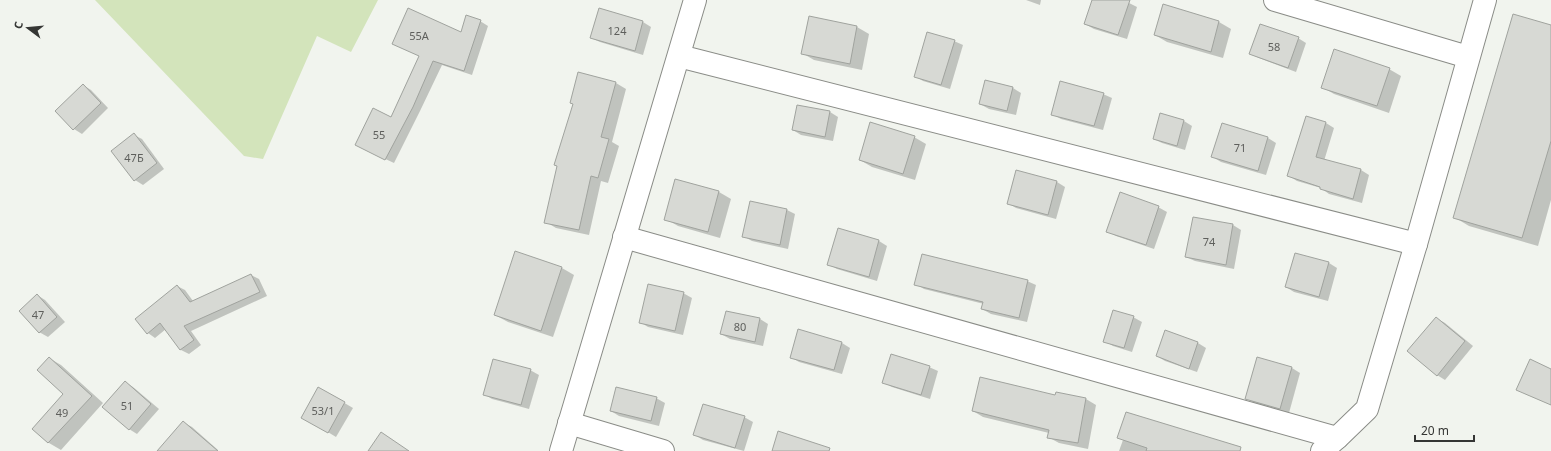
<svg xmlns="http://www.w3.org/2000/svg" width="1551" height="451" font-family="'Noto Sans',sans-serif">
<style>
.green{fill:#d3e4bb}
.shadow{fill:#0003}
.building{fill:#d7d9d4;stroke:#a0a39e}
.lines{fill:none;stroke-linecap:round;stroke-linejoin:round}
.minor-casing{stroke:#8a8c87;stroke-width:24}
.minor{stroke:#fff;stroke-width:22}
.labels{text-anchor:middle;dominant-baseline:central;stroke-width:3.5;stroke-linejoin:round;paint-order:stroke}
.number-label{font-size:11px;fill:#5e5f5c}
</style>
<rect width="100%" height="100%" fill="#f1f4ee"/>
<polygon class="green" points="95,0 378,0 351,52 317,36 263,159 244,156"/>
<g class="shadow">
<polygon points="1026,0 1041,0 1040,5"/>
<polygon points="1093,0 1123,0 1137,7 1127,39 1094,29 1085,24"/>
<polygon points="1164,6 1219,22 1231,29 1223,58 1167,42 1155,35"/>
<polygon points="599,9 643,22 651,27 643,55 600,42 591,38"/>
<polygon points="809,17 857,27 869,34 862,70 814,60 802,53"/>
<polygon points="480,21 488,26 472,75 442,65 420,111 394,163 364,149 391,118 420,56 394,44 461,33"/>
<polygon points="1551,26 1551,200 1538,246 1469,226 1454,217"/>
<polygon points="1298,38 1306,43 1296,72 1259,58 1250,54"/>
<polygon points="954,41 963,45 950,89 923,81 915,76"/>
<polygon points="1389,69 1401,76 1389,113 1334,94 1322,87"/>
<polygon points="616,83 626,89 612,142 619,146 608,183 601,181 589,235 556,228 546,222"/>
<polygon points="83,85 91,90 108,108 82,134 74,129"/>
<polygon points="1013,88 1021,93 1016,115 989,109 980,104"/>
<polygon points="1103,94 1112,98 1103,130 1061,119 1052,114"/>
<polygon points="798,106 830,112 838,117 833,141 801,135 793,130"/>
<polygon points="1161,114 1184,121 1192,126 1185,150 1162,143 1154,139"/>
<polygon points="1306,117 1326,123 1334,128 1324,161 1361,170 1369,175 1362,203 1329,194 1321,188 1297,181 1289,176"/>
<polygon points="134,135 142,139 164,169 143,185 135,180"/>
<polygon points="914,137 926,144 915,180 872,167 860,160"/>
<polygon points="1268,138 1276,143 1266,175 1221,162 1213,157"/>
<polygon points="1017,171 1057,182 1065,187 1056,219 1016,208 1008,203"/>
<polygon points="719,192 731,199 720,238 678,226 666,219"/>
<polygon points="1158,207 1167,212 1154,249 1116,236 1107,231"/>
<polygon points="787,210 795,214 788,249 752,241 743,236"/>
<polygon points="1233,225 1241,230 1234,269 1195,261 1186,257"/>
<polygon points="838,230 879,241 887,246 877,281 837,269 828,264"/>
<polygon points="1295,254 1329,263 1337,268 1328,301 1294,292 1286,287"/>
<polygon points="562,268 574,275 553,337 508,322 495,315"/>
<polygon points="251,275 259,279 267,296 191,331 201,345 189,354 181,350 166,329 155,338 148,333 177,286 185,290 193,301"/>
<polygon points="1027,281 1036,285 1027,322 991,314 982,309 984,304 924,289 916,284"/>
<polygon points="683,293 692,298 683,335 648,327 640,322"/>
<polygon points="37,295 45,300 65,322 48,337 39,332"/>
<polygon points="727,312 760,319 768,324 763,346 730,339 721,334"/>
<polygon points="1133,317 1142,322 1132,352 1113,346 1105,341"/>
<polygon points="1436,318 1445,323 1473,346 1445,380 1437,375"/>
<polygon points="1166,331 1198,343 1206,348 1197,372 1165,361 1157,356"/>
<polygon points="842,343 850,348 842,374 799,362 791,357"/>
<polygon points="49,358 61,365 103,403 61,450 49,443 34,429 65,394"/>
<polygon points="1257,358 1292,368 1300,373 1289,413 1254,403 1246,398"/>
<polygon points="929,367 938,371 930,399 892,387 883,382"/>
<polygon points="530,370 539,375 529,409 492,399 484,394"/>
<polygon points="125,382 133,387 159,409 137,434 129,429"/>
<polygon points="319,388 353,408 336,437 303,417"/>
<polygon points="1056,396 1086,399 1096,405 1088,449 1059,443 1048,437 1049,433 983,417 973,411"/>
<polygon points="656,398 665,403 659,426 619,416 611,411"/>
<polygon points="744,417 753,422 744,451 703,440 695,435"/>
<polygon points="183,422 192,427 218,450 217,451 158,451"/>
<polygon points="1123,440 1224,451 1119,451"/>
</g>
<g class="building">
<polygon points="1092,0 1130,0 1118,35 1084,24"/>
<polygon points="1163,4 1219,21 1211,52 1154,35"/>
<polygon points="408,8 461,32 466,15 481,20 464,71 433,61 413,107 385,160 355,145 373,108 391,117 419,56 392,44"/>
<polygon points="599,8 643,21 635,51 590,38"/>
<polygon points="1513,14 1551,25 1551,141 1522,238 1453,218"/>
<polygon points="809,16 857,26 850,64 801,54"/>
<polygon points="1260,24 1299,37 1288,68 1249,54"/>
<polygon points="927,32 955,40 941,85 914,77"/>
<polygon points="1334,49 1390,68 1377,106 1321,88"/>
<polygon points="578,72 616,82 601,137 609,139 598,178 591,176 579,230 544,223 557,166 554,165 573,104 570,103"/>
<polygon points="985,80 1013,87 1007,111 979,104"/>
<polygon points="1060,81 1104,93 1094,126 1051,115"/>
<polygon points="83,84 101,103 73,130 55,111"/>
<polygon points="797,105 830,111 825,137 792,130"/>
<polygon points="1160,113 1184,120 1177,146 1153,139"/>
<polygon points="1306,116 1326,122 1316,157 1361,169 1353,199 1320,189 1320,187 1287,176"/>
<polygon points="870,122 915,136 903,174 859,160"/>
<polygon points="1222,123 1268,137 1258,171 1211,157"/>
<polygon points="134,133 157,163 134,181 111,151"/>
<polygon points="1016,170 1057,181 1048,215 1007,204"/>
<polygon points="675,179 719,191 708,232 664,220"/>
<polygon points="1120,192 1159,206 1146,245 1106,232"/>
<polygon points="750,201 787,209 780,245 742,237"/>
<polygon points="1193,217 1233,224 1226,265 1185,257"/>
<polygon points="838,228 879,240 869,277 827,265"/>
<polygon points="515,251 562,267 541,331 494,315"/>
<polygon points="1295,253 1329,262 1319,297 1285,287"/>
<polygon points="922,254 1028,280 1019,318 981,309 983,302 914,285"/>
<polygon points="251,274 260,292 184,326 194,340 180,350 160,323 147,334 135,319 177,285 190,302"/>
<polygon points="648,284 684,292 675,331 639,323"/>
<polygon points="37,294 57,317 39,333 19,311"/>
<polygon points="1113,310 1134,316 1124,348 1103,342"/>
<polygon points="726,311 760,318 755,342 720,334"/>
<polygon points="1436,317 1465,341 1437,376 1407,351"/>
<polygon points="798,329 842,342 834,370 790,358"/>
<polygon points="1165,330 1198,342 1189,369 1156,356"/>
<polygon points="891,354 930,366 921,395 882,383"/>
<polygon points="49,357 92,396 48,443 32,429 63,394 37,370"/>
<polygon points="1257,357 1292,367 1280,409 1245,399"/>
<polygon points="493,359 531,369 521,405 483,395"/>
<polygon points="1530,359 1551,369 1551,405 1516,390"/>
<polygon points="980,377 1055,395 1056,392 1086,398 1078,443 1047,438 1049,430 972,411"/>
<polygon points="125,381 151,404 129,430 102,407"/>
<polygon points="318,387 345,402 328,433 301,418"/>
<polygon points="616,387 657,397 651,421 610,411"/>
<polygon points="703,404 745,416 735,448 693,435"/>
<polygon points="1126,412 1241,447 1240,451 1146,451 1147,448 1117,438"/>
<polygon points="183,421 218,451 157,451"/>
<polygon points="778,431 830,448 829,451 772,451"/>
<polygon points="381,432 409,451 368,451"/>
</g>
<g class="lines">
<defs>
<g id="minor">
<polyline points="1275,0 1468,57"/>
<polyline points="679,56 1416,244"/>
<polyline points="624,237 1337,438"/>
<polyline points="569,423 663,451"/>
<polyline points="561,451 695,0"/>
<polyline points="1322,451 1337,438 1367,409 1416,244 1485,0"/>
</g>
</defs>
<use href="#minor" class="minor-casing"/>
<use href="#minor" class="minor"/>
</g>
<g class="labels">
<g class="number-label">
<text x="617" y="30">124</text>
<text x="419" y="35">55А</text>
<text x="1274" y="46">58</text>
<text x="379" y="134">55</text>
<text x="1240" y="147">71</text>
<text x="134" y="157">47Б</text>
<text x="1209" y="241">74</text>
<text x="38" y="314">47</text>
<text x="740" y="326">80</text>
<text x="127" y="405">51</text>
<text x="323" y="410">53/1</text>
<text x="62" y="412">49</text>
</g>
</g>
<g transform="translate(28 28) rotate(286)" stroke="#f1f4ee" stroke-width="3" paint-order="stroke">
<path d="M0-3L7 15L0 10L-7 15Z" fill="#353634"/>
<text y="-6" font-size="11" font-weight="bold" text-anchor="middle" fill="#353634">С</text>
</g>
<path d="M1415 435v6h59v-6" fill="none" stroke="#353634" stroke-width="2"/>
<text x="1421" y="435" font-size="12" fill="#353634" stroke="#f1f4ee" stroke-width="3" paint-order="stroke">20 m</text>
</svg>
